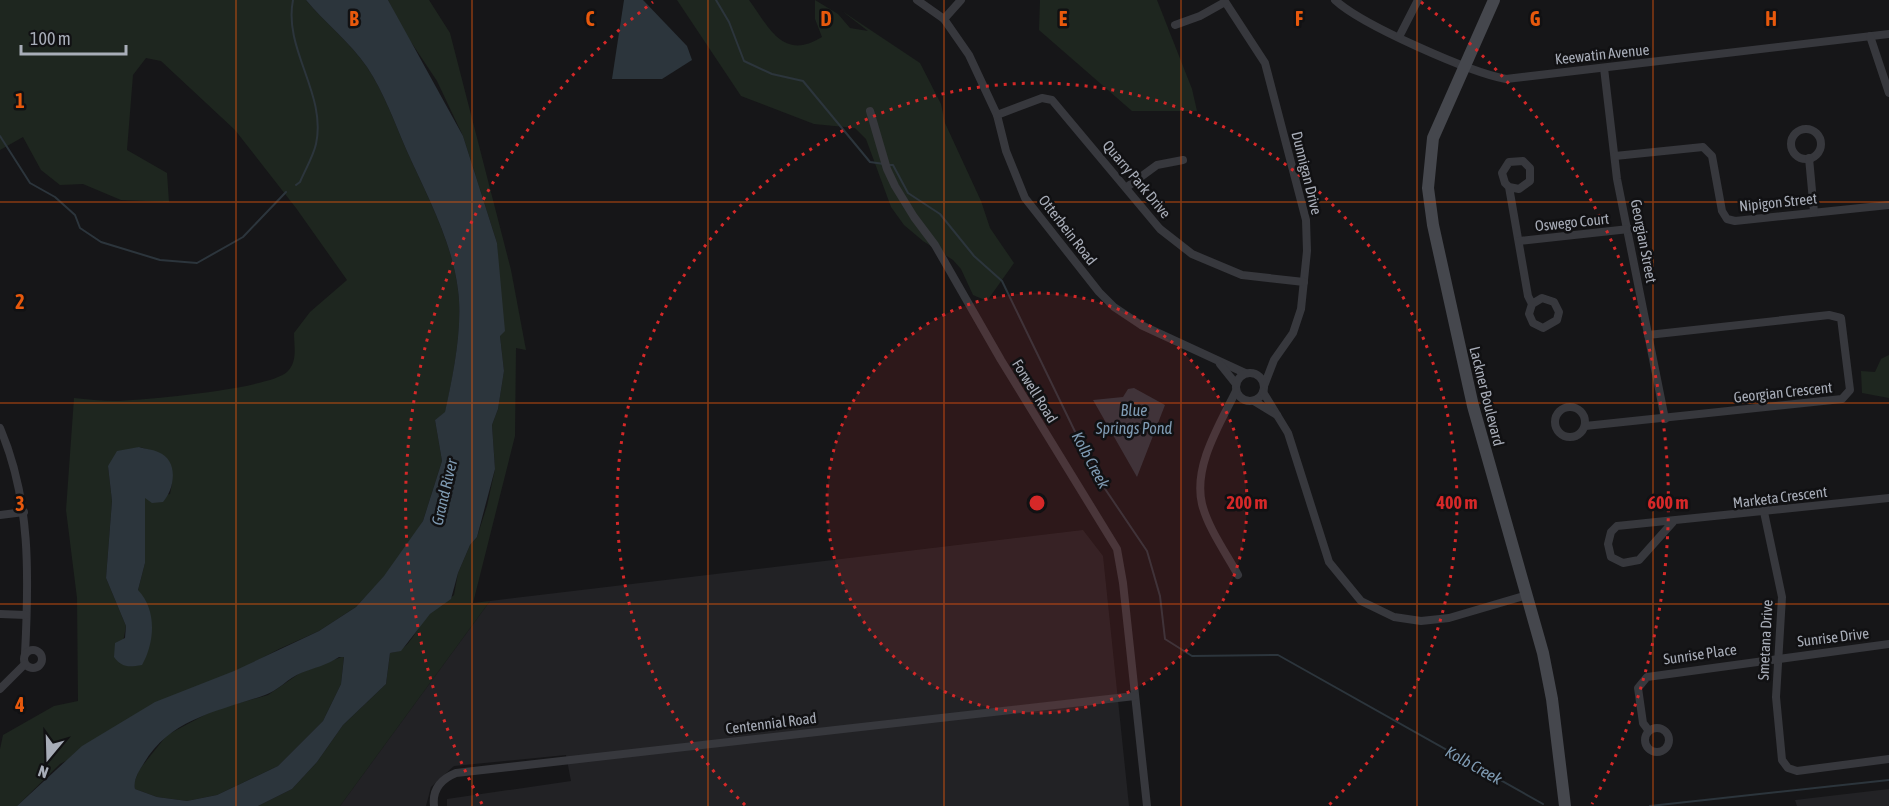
<svg xmlns="http://www.w3.org/2000/svg" width="1889" height="806" font-family="'Asap Condensed',sans-serif">
<style>
.built{fill:#222225}
.green{fill:#1e261f;fill-rule:evenodd}
.water{fill:#2c353c;fill-rule:evenodd}
.lines{fill:none;stroke-linecap:round;stroke-linejoin:round}
.stream{stroke:#2c353c;stroke-width:2}
.street{stroke:#37383d;stroke-width:8}
.secondary{stroke:#45474d;stroke-width:12}
.grid{fill:none;stroke:#e8590c;stroke-width:1.5;stroke-opacity:0.55}
.ring{fill:none;stroke:#d62828;stroke-width:3;stroke-dasharray:3 6}
.labels{text-anchor:middle;dominant-baseline:central;stroke-width:5;stroke-linejoin:round;paint-order:stroke}
.street-label{font-size:15px;fill:#a8adb8;stroke:#111113}
.water-label{font-size:16px;font-style:italic;fill:#7f9bb3;stroke:#111113}
.grid-label{font-size:20px;text-anchor:middle;font-weight:bold;fill:#e8590c;stroke:#111113;stroke-width:5;stroke-linejoin:round;paint-order:stroke}
.centre{fill:#d62828;stroke:#111113;stroke-width:3}
.ring-label{font-size:18px;text-anchor:middle;font-weight:bold;fill:#d62828;stroke:#111113;stroke-width:5;stroke-linejoin:round;paint-order:stroke}
</style>
<rect width="100%" height="100%" fill="#161618"/>
<g class="built">
<polygon points="1083,530 1103,556 1129,806 447,806 447,799 571,781 566,755 454,766 431,787 426,806 340,806 490,601"/>
<polygon points="1889,789 1889,806 1797,806 1795,800"/>
</g>
<g class="green">
<path d="M0,0h306c19,23 44,42 61,67 17,26 27,54 39,82 20,45 46,91 52,141 5,38 -5,86 -13,123l-10,7 7,41 -19,60 -21,36 -46,50 -37,24 -40,18 -219,115 -43,42h-17v-57l3,-14 51,-29 24,-5 -1,-103 -11,-88 8,-112c13,1 28,3 41,3 30,-1 153,-12 172,-29 11,-10 7,-26 7,-39l16,-21 37,-32 -51,-72 -61,-78 -74,-69 -15,-3 -13,17 -6,75 40,23 2,29 -48,-2 -38,-16 -23,1 -19,-15 -18,-33 -23,13zM139,447c29,7 38,16 31,47l-26,4 1,65 -26,101 7,-38 -20,-48 6,-77 -4,-35z"/>
<path d="M388,0h41l21,33 61,237 15,80 -10,-2 -1,88 -42,167 17,-2 -150,205h-82l34,-17 25,-27 26,-37 43,-41 4,-31c22,-2 25,-27 41,-40 7,-6 15,-11 23,-18l4,-22 12,-28 7,-8 10,-31 8,-37 -3,-44 6,-16 6,-38 -4,-35 -3,-93 -34,-107 -26,-55 -32,-48z"/>
<path d="M677,0h72c21,29 34,61 73,37l-7,-18v-19l23,14 12,14 18,3 -26,-20 78,52 21,41 4,19 36,78 9,27 24,35 -27,38 -14,-6 -12,-26 -8,-9 -30,-19 -19,-16 -13,-18 -25,-68 -11,-11 -41,-4 -73,-28z"/>
<polygon points="1040,0 1157,0 1192,89 1197,111 1132,111 1039,30"/>
<polygon points="1889,355 1889,398 1862,393 1861,371 1875,372 1881,359"/>
<polygon points="344,656 341,684 323,721 278,766 217,795 187,801 157,797 135,789 134,783 139,770 167,735 214,710 268,695 300,673"/>
</g>
<g class="water">
<path d="M306,0h82l75,136 34,107 8,88 -5,5 4,35 -6,38 -6,16 3,44 -18,68 -7,8 -12,28 -7,26 -21,15 -29,37 -11,2 -4,31 -43,41 -26,37 -25,27 -34,17h-241l65,-60 73,-44 79,-31 85,-40 37,-24 28,-31 39,-55 19,-60 -7,-41 10,-8c8,-36 18,-85 13,-122 -6,-50 -32,-96 -52,-141 -12,-28 -22,-56 -39,-82 -17,-25 -42,-44 -61,-67zM339,657h5l-3,27 -18,37 -45,45 -61,29 -30,6 -30,-4 -22,-8c-2,-9 4,-18 9,-26 27,-45 76,-52 121,-68 13,-4 23,-17 36,-22 13,-5 26,-8 38,-16z"/>
<polygon points="624,0 643,0 687,46 692,60 662,79 612,79"/>
<polygon points="1134,388 1165,405 1137,477 1093,400 1123,397 1128,389"/>
<path d="M139,447c6,2 13,2 19,5 21,8 17,36 5,50l-11,1 -7,-5v65l-7,27c19,20 17,52 4,75 -13,2 -20,3 -28,-8l1,-14 10,-5 1,-12 -20,-48 6,-77 -4,-35 9,-15z"/>
</g>
<g class="lines">
<g class="stream">
<path d="M293,0c-10,49 34,94 23,144 -3,13 -11,26 -16,38l-4,3"/>
<polyline points="716,0 729,22 744,61 772,74 803,81 870,162 884,164"/>
<polyline points="0,136 30,183 55,197 75,215 80,228 101,242 160,260 197,263 243,237 286,192"/>
<polyline points="889,165 893,165 908,193 940,214 974,256 1002,281 1097,477 1147,551 1160,596 1165,639 1192,656 1278,655 1543,804"/>
<polyline points="1650,806 1889,780"/>
</g>
<g class="street">
<polyline points="917,0 944,19 969,55 997,115 1006,151 1025,198 1099,292 1114,307 1141,325 1245,373"/>
<polyline points="1224,0 1265,63 1306,220 1307,251 1301,309 1293,333 1274,360 1264,386"/>
<path d="M1335,0c27,25 134,72 171,79l383,-45"/>
<polyline points="944,19 961,0"/>
<polyline points="1175,25 1200,16 1225,2"/>
<polyline points="1870,36 1889,93"/>
<polyline points="1399,37 1418,0"/>
<polyline points="1604,68 1617,179 1665,419"/>
<polyline points="870,111 887,169 895,186 914,217 935,245 1001,360 1117,549 1123,583 1147,806"/>
<polyline points="997,115 1042,98 1052,100 1160,229 1192,254 1242,275 1304,282"/>
<circle cx="1806" cy="144" r="15"/>
<polyline points="1615,156 1703,147 1712,156 1722,211 1727,219 1735,221 1889,205"/>
<polyline points="1809,158 1814,212"/>
<polyline points="1127,187 1157,165 1183,160"/>
<polyline points="1509,187 1519,189 1530,181 1530,168 1523,161 1509,162 1502,173 1505,183 1509,187 1528,296 1532,304 1529,314 1533,323 1543,328 1557,320 1559,312 1554,302 1542,298 1532,304"/>
<polyline points="1519,241 1629,229"/>
<polyline points="1220,364 1236,384"/>
<circle cx="1250" cy="387" r="14"/>
<path d="M1236,391c-16,33 -43,75 -34,113 6,24 24,49 36,71"/>
<polyline points="1263,392 1288,433 1329,562 1361,601 1394,617 1421,621 1449,618 1527,595"/>
<polyline points="1254,401 1277,415"/>
<circle cx="1570" cy="422" r="15"/>
<polyline points="1585,426 1842,399 1850,390 1841,318 1829,315 1648,335"/>
<path d="M0,428c31,72 29,149 25,226"/>
<polyline points="1764,512 1782,597 1776,697 1782,760 1788,768 1797,771 1889,759"/>
<polyline points="0,515 24,512"/>
<polyline points="1673,522 1639,560 1623,563 1611,557 1608,544 1611,532 1617,526 1889,498"/>
<polyline points="0,614 26,615"/>
<circle cx="33" cy="659" r="9"/>
<polyline points="0,689 25,664"/>
<circle cx="1657" cy="740" r="12"/>
<polyline points="1649,731 1643,723 1638,688 1647,677 1889,644"/>
<path d="M434,806c-2,-17 7,-27 22,-33l679,-77"/>
</g>
<polyline class="secondary" points="1494,0 1433,138 1428,188 1433,225 1473,406 1543,653 1552,699 1565,806"/>
</g>
<path class="grid" d="M236,0v806M472,0v806M708,0v806M944,0v806M1181,0v806M1417,0v806M1653,0v806M0,202h1889M0,403h1889M0,604h1889"/>
<circle cx="1037" cy="503" r="210" fill="#d62828" fill-opacity=".12"/>
<g class="ring">
<circle cx="1037" cy="503" r="210"/>
<path d="M745 805A420 420 0 1 1 1329 805"/>
<path d="M482 804A631 631 0 0 1 653 2M1421 2A631 631 0 0 1 1592 804"/>
</g>
<g class="labels">
<g class="street-label">
<text transform="translate(1602 54) rotate(-6)">Keewatin Avenue</text>
<text transform="translate(1307 173) rotate(76)">Dunnigan Drive</text>
<text transform="translate(1137 179) rotate(50)">Quarry Park Drive</text>
<text transform="translate(1778 202) rotate(-6)">Nipigon Street</text>
<text transform="translate(1572 222) rotate(-6)">Oswego Court</text>
<text transform="translate(1068 230) rotate(52)">Otterbein Road</text>
<text transform="translate(1644 241) rotate(79)">Georgian Street</text>
<text transform="translate(1035 391) rotate(58)">Forwell Road</text>
<text transform="translate(1783 392) rotate(-6)">Georgian Crescent</text>
<text transform="translate(1487 396) rotate(76)">Lackner Boulevard</text>
<text transform="translate(1780 497) rotate(-7)">Marketa Crescent</text>
<text transform="translate(1833 637) rotate(-7)">Sunrise Drive</text>
<text transform="translate(1765 640) rotate(-87)">Smetana Drive</text>
<text transform="translate(1700 654) rotate(-8)">Sunrise Place</text>
<text transform="translate(771 723) rotate(-7)">Centennial Road</text>
</g>
<g class="water-label">
<text x="1134" y="410">Blue<tspan x="1134" dy="18">Springs Pond</tspan></text>
<text transform="translate(1091 460) rotate(62)">Kolb Creek</text>
<text transform="translate(444 492) rotate(-77)">Grand River</text>
<text transform="translate(1474 765) rotate(29)">Kolb Creek</text>
</g>
</g>
<g class="grid-label">
<text x="354" y="26">B</text>
<text x="590" y="26">C</text>
<text x="826" y="26">D</text>
<text x="1063" y="26">E</text>
<text x="1299" y="26">F</text>
<text x="1535" y="26">G</text>
<text x="1771" y="26">H</text>
<text x="20" y="108">1</text>
<text x="20" y="309">2</text>
<text x="20" y="511">3</text>
<text x="20" y="712">4</text>
</g>
<circle cx="1037" cy="503" r="9" class="centre"/>
<g class="ring-label">
<text x="1247" y="509">200 m</text>
<text x="1457" y="509">400 m</text>
<text x="1668" y="509">600 m</text>
</g>
<g transform="translate(48 758) rotate(199)" stroke="#111113" stroke-width="4.5" paint-order="stroke">
<path d="M0-4.5L10 22L0 15L-10 22Z" fill="#a8adb8"/>
<text y="-9" font-size="16" font-weight="bold" text-anchor="middle" fill="#a8adb8">N</text>
</g>
<path d="M21 45v9h105v-9" fill="none" stroke="#a8adb8" stroke-width="3"/>
<text x="30" y="45" font-size="18" fill="#a8adb8" stroke="#111113" stroke-width="4.5" paint-order="stroke">100 m</text>
</svg>
